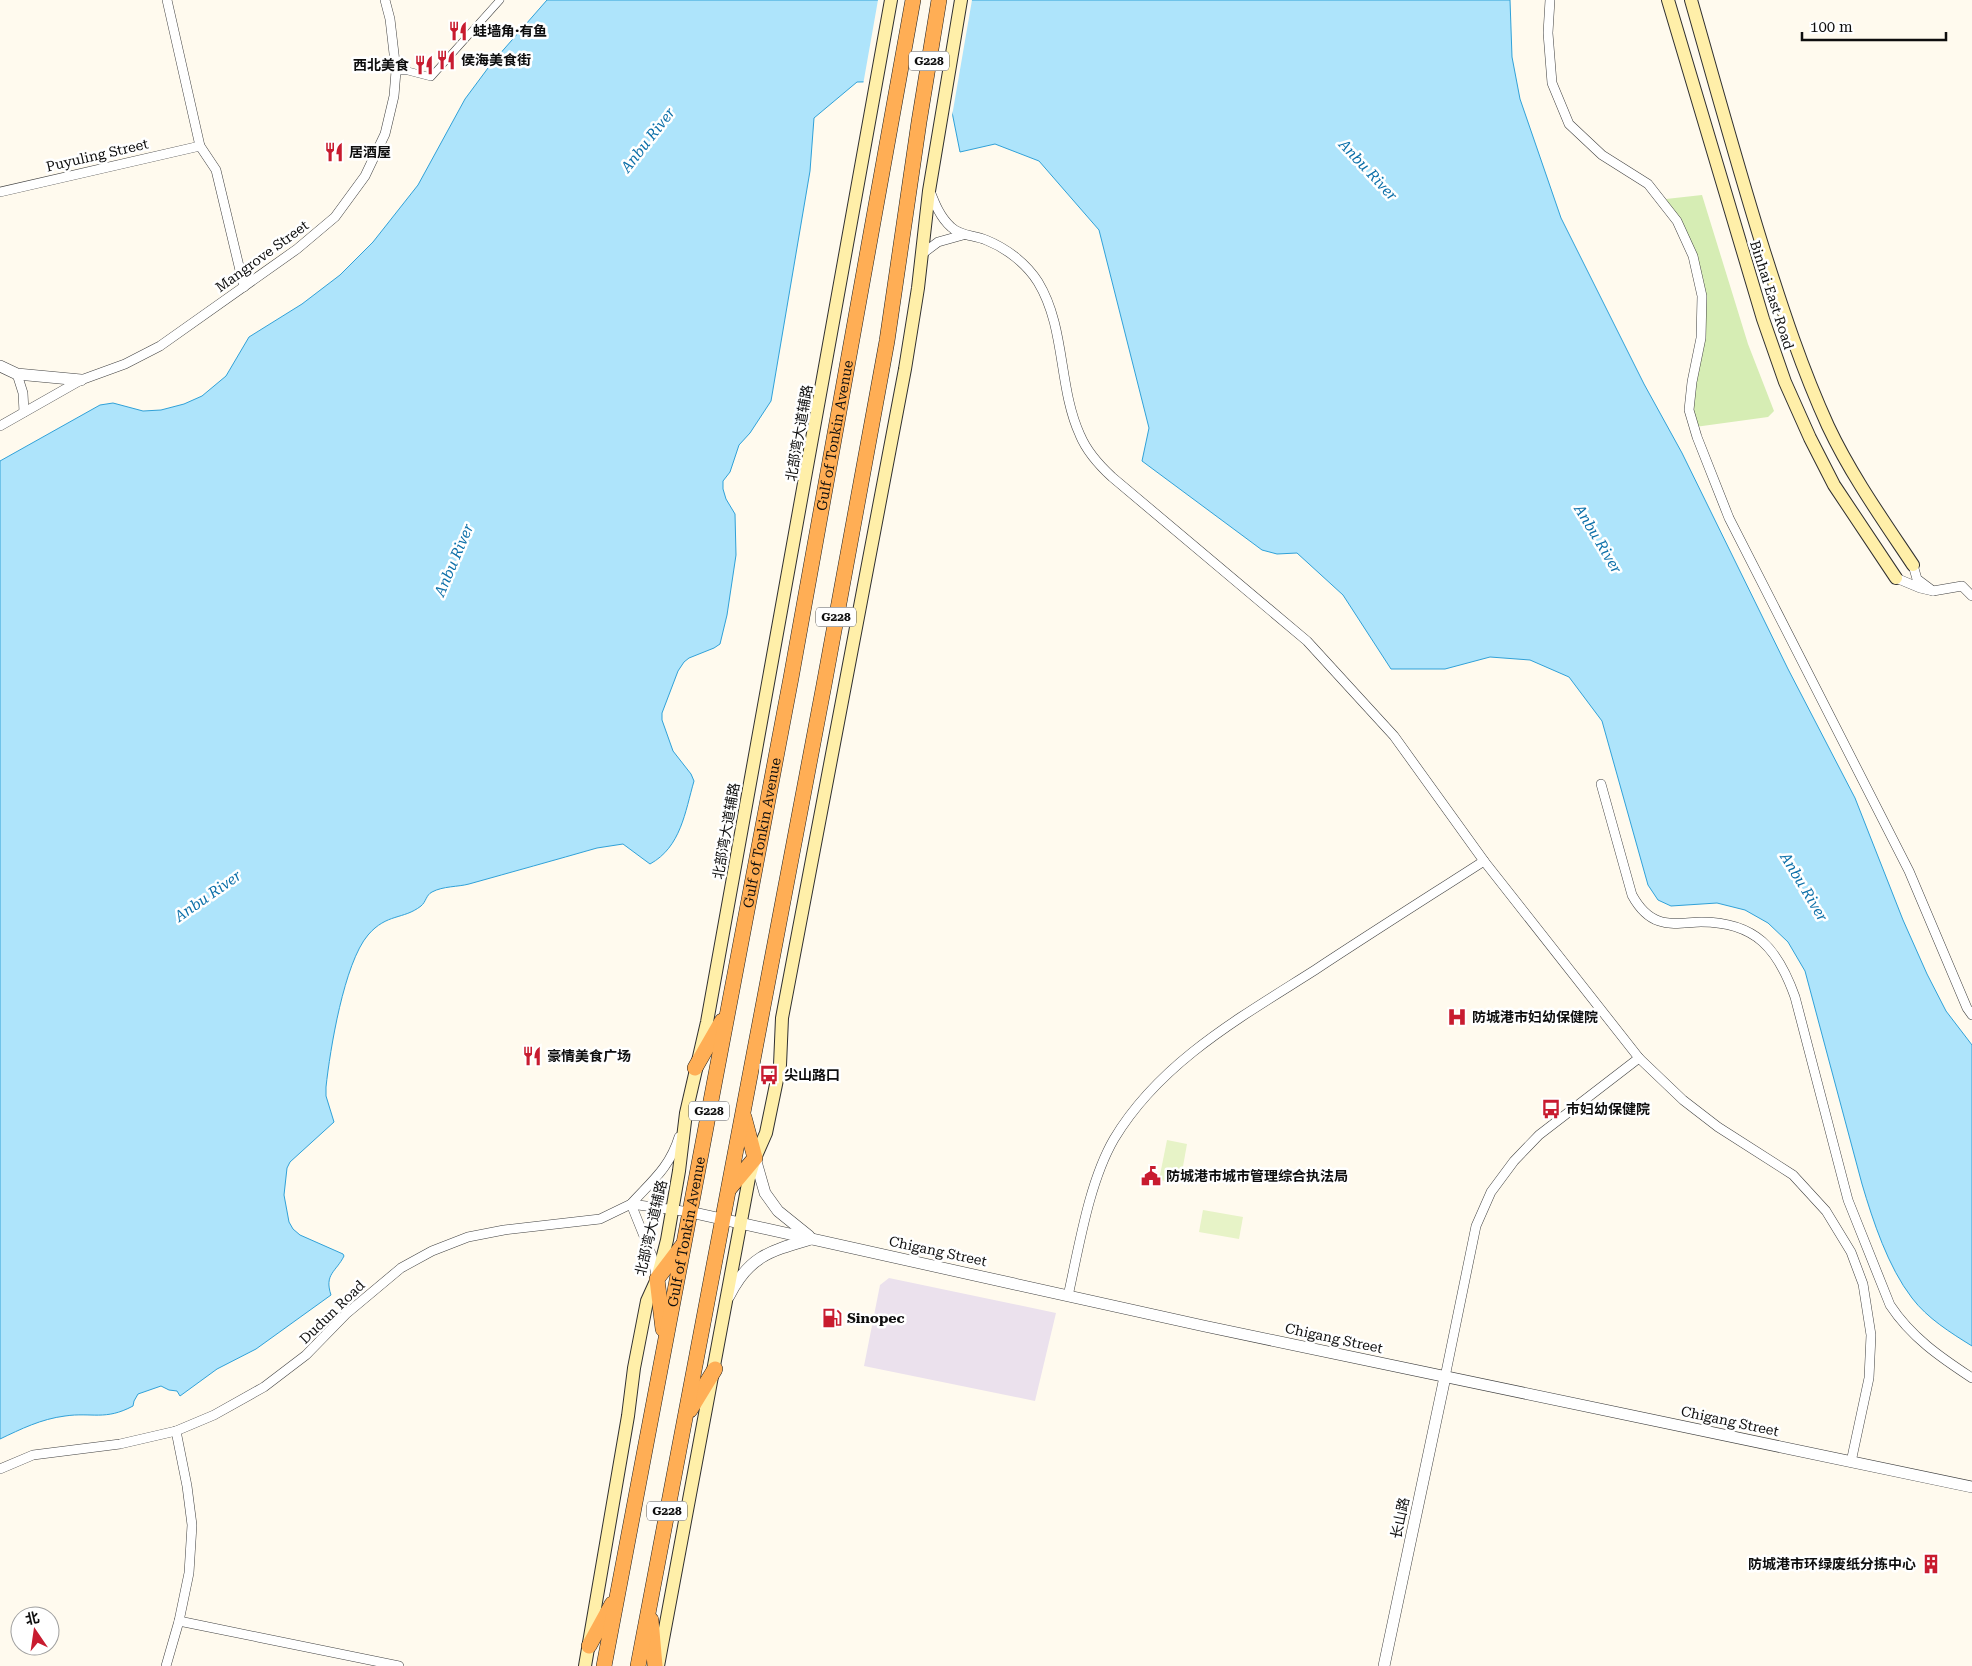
<svg xmlns="http://www.w3.org/2000/svg" width="1972" height="1666" font-family="'Roboto Serif','Noto Sans SC',serif">
<style>
.industrial{fill:#ebe1ed}
.green{fill:#d6edb4}
.pitch{fill:#e7f3c7}
.water{fill:#aee4fb;stroke:#30a1d8}
.pier{fill:#fffaee}
.lines{fill:none;stroke-linecap:round;stroke-linejoin:round}
.pedestrian-casing{stroke:#414141;stroke-width:8}
.minor-casing{stroke:#414141;stroke-width:10}
.tertiary-casing{stroke:#414141;stroke-width:12}
.secondary-casing{stroke:#303030;stroke-width:14}
.trunk-casing{stroke:#1f1f1f;stroke-width:16}
.pedestrian{stroke:#fff;stroke-width:7}
.minor{stroke:#fff;stroke-width:9}
.tertiary{stroke:#fff;stroke-width:11}
.secondary{stroke:#ffefa9;stroke-width:12}
.trunk{stroke:#ffae55;stroke-width:15}
.labels{text-anchor:middle;dominant-baseline:central;stroke-width:5;stroke-linejoin:round;paint-order:stroke}
.shield{fill:#fff;stroke:#565656;stroke-width:1}
.shield-label{font-size:12px;font-weight:bold;fill:#0e0e0e}
.poi-label{font-size:14px;font-weight:bold;fill:#0e0e0e;stroke:#fff;text-anchor:start}
.street-label{font-size:14px;fill:#0e0e0e;stroke:#fff}
.water-label{font-size:15px;font-style:italic;fill:#0d70a9;stroke:#fff}
</style>
<rect width="100%" height="100%" fill="#fffaee"/>
<polygon class="industrial" points="889,1278 1056,1313 1035,1401 864,1366 880,1285"/>
<polygon class="green" points="1702,195 1748,344 1774,411 1768,417 1695,427 1691,407 1704,295 1684,230 1666,199"/>
<g class="pitch">
<polygon points="1167,1140 1187,1144 1180,1183 1159,1180"/>
<polygon points="1203,1210 1243,1217 1239,1239 1199,1232"/>
</g>
<path class="water" d="M547,0h963l2,57 8,42 41,119 83,166 38,69 106,216 67,129 48,122 24,54 19,37 26,34v301c-21,-13 -45,-28 -60,-48 -24,-31 -39,-77 -50,-114l-57,-213 -17,-29 -20,-19 -23,-13 -28,-7 -46,3 -13,-6 -10,-15 -46,-164 -33,-44 -39,-17 -40,-3 -45,12h-54l-48,-74 -46,-42 -20,1 -15,-4 -120,-89 7,-33 -50,-198 -60,-69 -44,-17 -35,8 -9,-45 -22,-26 -72,1 -43,36 -4,53 -39,230 -21,32 -11,12 -9,27 -7,9v8l3,10 9,15 1,41 -9,60 -7,29 -6,4 -25,10 -5,4 -6,9 -16,42v7l11,31 18,23 3,7c-9,31 -13,66 -44,83l-27,-20 -26,4c-42,12 -85,24 -128,36 -11,3 -26,2 -37,8 -6,3 -6,10 -11,14 -18,14 -34,7 -53,29 -24,28 -38,115 -42,152v9l8,26 -44,40 -3,6 -3,27 5,27 4,7 7,6 43,19 1,2c-8,16 -20,18 -13,39l-75,54 -39,20 -37,27 -3,-5 -8,-1 -8,-4 -23,8 -4,7 -1,5c-28,15 -41,6 -68,10 -24,3 -44,13 -65,23v-978l100,-56 13,-2 30,8 18,-1 23,-6 18,-8 24,-20 23,-39 53,-33 38,-29 33,-33 45,-57 47,-86 26,-35z"/>
<polygon class="pier" points="878,0 972,0 951,122 948,108 928,84 863,85"/>
<g class="lines">
<defs>
<polyline id="pedestrian" points="396,71 408,71 431,77 500,0"/>
<g id="minor">
<polyline points="167,0 200,146 216,170 244,287"/>
<polyline points="1550,0 1548,33 1552,83 1569,124 1602,155 1648,184 1677,221 1693,256 1702,296 1701,338 1692,382 1689,410 1697,437 1729,518 1909,871 1967,1008 1972,1015"/>
<path d="M930,191c5,13 10,26 21,36 9,9 23,8 35,13 20,8 40,23 52,42 28,46 20,105 42,153 7,17 19,30 32,42l195,164 87,95 90,125 155,197 44,42 35,27 75,48 33,36 25,41 12,32 8,51 -2,43 -18,84"/>
<polyline points="0,192 200,146"/>
<polyline points="922,254 938,242 963,235"/>
<polyline points="17,374 23,393 24,412"/>
<polyline points="0,426 81,380 125,364 160,346 297,249 335,217 365,176 385,134 394,96 396,71 390,19 385,0"/>
<polyline points="1896,578 1920,588 1933,591 1917,579 1913,565"/>
<polyline points="1933,591 1962,586 1972,596"/>
<path d="M1601,784l31,111c6,11 15,22 27,26 14,5 29,1 42,1 55,0 77,27 94,75l53,203 42,105c21,32 50,52 82,73"/>
<path d="M656,1275l-4,-19 -21,-52c21,-23 39,-37 48,-67"/>
<path d="M1068,1296c11,-49 21,-114 46,-157 46,-77 127,-122 201,-169 56,-37 113,-73 169,-109"/>
<polyline points="1445,1377 1476,1226 1491,1192 1514,1161 1539,1135 1639,1058"/>
<polyline points="0,1469 33,1455 120,1444 176,1431 214,1415 264,1387 306,1355 346,1314 401,1268 432,1251 468,1237 504,1230 600,1219 631,1204 690,1212"/>
<polyline points="179,1621 399,1666"/>
<polyline points="166,1666 179,1621 189,1573 192,1525 187,1486 176,1431"/>
</g>
<g id="tertiary">
<polyline points="0,366 17,374 81,380"/>
<polyline points="755,1158 765,1193 778,1211 809,1236"/>
<polyline points="690,1212 1204,1326 1972,1487"/>
<path d="M729,1296c20,-40 41,-45 82,-57"/>
<polyline points="1384,1666 1445,1377"/>
</g>
<g id="secondary">
<polyline points="1668,0 1763,319 1785,382 1810,438 1834,485 1896,578"/>
<path d="M1691,0c24,84 47,168 73,251 19,60 38,118 64,175 23,49 55,94 85,139"/>
<polyline points="585,1666 628,1416 634,1368 647,1301 657,1279 667,1240 679,1171 686,1113 707,1022 891,0"/>
<polyline points="658,1666 749,1178 755,1158 766,1133 780,1065 782,1018 905,369 918,288 929,191 961,0"/>
</g>
<g id="trunk">
<polyline points="695,1068 722,1021"/>
<polyline points="729,1189 755,1158 744,1117"/>
<polyline points="663,1329 657,1279 682,1246"/>
<polyline points="690,1410 715,1369"/>
<polyline points="651,1620 655,1666"/>
<polyline points="589,1646 612,1604"/>
<path id="s1" d="M604,1666l187,-988 122,-678"/>
<polyline points="638,1666 824,685 887,341 919,122 939,0"/>
</g>
</defs>
<use href="#pedestrian" class="pedestrian-casing"/>
<use href="#minor" class="minor-casing"/>
<use href="#tertiary" class="tertiary-casing"/>
<use href="#secondary" class="secondary-casing"/>
<use href="#trunk" class="trunk-casing"/>
<use href="#pedestrian" class="pedestrian"/>
<use href="#minor" class="minor"/>
<use href="#tertiary" class="tertiary"/>
<use href="#secondary" class="secondary"/>
<use href="#trunk" class="trunk"/>
</g>
<defs>
<symbol id="restaurant-bare" viewBox="-9 -9 18 18"><path d="M-5-6h1v4h1v-4h1v4h1v-4h1v5L-1.5 .5V6h-2V.5L-5-1ZM5-6V6H3V1.5H1.5Q1.5-4 5-6Z" fill="#c81b2f" stroke="#fff" stroke-width="2.5" paint-order="stroke"/></symbol>
<symbol id="hospital-bare" viewBox="-9 -9 18 18"><path d="M-5-5h3v3.5h4V-5h3V5h-3V1.5h-4V5h-3Z" fill="#c81b2f" stroke="#fff" stroke-width="2.5" paint-order="stroke"/></symbol>
<symbol id="bus-bare" viewBox="-9 -9 18 18"><path d="M-5-6H5V4H4V6H2V4H-2V6H-4V4H-5ZM-3.5-4V0h7V-4ZM-3.5 1.2v1.5H-2V1.2ZM2 1.2v1.5H3.5V1.2Z" fill="#c81b2f" stroke="#fff" stroke-width="2.5" paint-order="stroke"/></symbol>
<symbol id="civic-bare" viewBox="-9 -9 18 18"><path d="M-.6-6.5H3V-4.5H.6V-3L4-1V1h2V6H-6V1h2V-1L-.6-3ZM-1.2 2.5V6h2.4V2.5Z" fill="#c81b2f" stroke="#fff" stroke-width="2.5" paint-order="stroke"/></symbol>
<symbol id="fuel-bare" viewBox="-9 -9 18 18"><path d="M-5.5-6h7V0h2V4h1.3V-2.5L3-4.5l.8-.8L6-3V5H2.5V1h-1V6h-7ZM-4.2-4.7v3.2H.2V-4.7Z" fill="#c81b2f" stroke="#fff" stroke-width="2.5" paint-order="stroke"/></symbol>
<symbol id="building-bare" viewBox="-9 -9 18 18"><path d="M-4-6H4V6H1V3H-1V6H-4ZM-2.5-4.3h1.7v1.8h-1.7ZM.8-4.3h1.7v1.8H.8ZM-2.5-1h1.7V.8h-1.7ZM.8-1h1.7V.8H.8Z" fill="#c81b2f" stroke="#fff" stroke-width="2.5" paint-order="stroke"/></symbol>
</defs>
<g fill-rule="evenodd">
<use href="#restaurant-bare" x="444" y="17" width="28" height="28"/>
<use href="#restaurant-bare" x="432" y="46" width="28" height="28"/>
<use href="#restaurant-bare" x="410" y="51" width="28" height="28"/>
<use href="#restaurant-bare" x="320" y="138" width="28" height="28"/>
<use href="#hospital-bare" x="1443" y="1003" width="28" height="28"/>
<use href="#restaurant-bare" x="518" y="1042" width="28" height="28"/>
<use href="#bus-bare" x="755" y="1061" width="28" height="28"/>
<use href="#bus-bare" x="1537" y="1095" width="28" height="28"/>
<use href="#civic-bare" x="1137" y="1162" width="28" height="28"/>
<use href="#fuel-bare" x="818" y="1304" width="28" height="28"/>
<use href="#building-bare" x="1917" y="1550" width="28" height="28"/>
</g>
<g class="labels">
<g class="shield">
<rect x="909" y="51.5" width="40" height="19" rx="4"/>
<rect x="816" y="607.5" width="40" height="19" rx="4"/>
<rect x="689" y="1101.5" width="40" height="19" rx="4"/>
<rect x="647" y="1501.5" width="40" height="19" rx="4"/>
</g>
<g class="shield-label">
<text x="929" y="61">G228</text>
<text x="836" y="617">G228</text>
<text x="709" y="1111">G228</text>
<text x="667" y="1511">G228</text>
</g>
<g class="poi-label">
<text x="473" y="31">蛙墙角·有鱼</text>
<text x="461" y="60">侯海美食街</text>
<text x="409" y="65" text-anchor="end">西北美食</text>
<text x="349" y="152">居酒屋</text>
<text x="1472" y="1017">防城港市妇幼保健院</text>
<text x="547" y="1056">豪情美食广场</text>
<text x="784" y="1075">尖山路口</text>
<text x="1566" y="1109">巿妇幼保健院</text>
<text x="1166" y="1176">防城港市城市管理综合执法局</text>
<text x="847" y="1318">Sinopec</text>
<text x="1916" y="1564" text-anchor="end">防城港市环绿废纸分拣中心</text>
</g>
<g class="street-label">
<text transform="translate(97 155) rotate(-13)">Puyuling Street</text>
<text transform="translate(262 256) rotate(-36)">Mangrove Street</text>
<text transform="translate(1772 295) rotate(72)">Binhai East Road</text>
<text transform="translate(799 433) rotate(-80)">北部湾大道辅路</text>
<text stroke="none"><textPath href="#s1" startOffset="1252">Gulf of Tonkin Avenue</textPath></text>
<text transform="translate(726 831) rotate(-80)">北部湾大道辅路</text>
<text stroke="none"><textPath href="#s1" startOffset="848">Gulf of Tonkin Avenue</textPath></text>
<text transform="translate(651 1228) rotate(-77)">北部湾大道辅路</text>
<text stroke="none"><textPath href="#s1" startOffset="442">Gulf of Tonkin Avenue</textPath></text>
<text transform="translate(938 1251) rotate(12)">Chigang Street</text>
<text transform="translate(332 1312) rotate(-44)">Dudun Road</text>
<text transform="translate(1334 1338) rotate(12)">Chigang Street</text>
<text transform="translate(1730 1421) rotate(12)">Chigang Street</text>
<text transform="translate(1400 1518) rotate(-78)">长山路</text>
</g>
<g class="water-label">
<text transform="translate(648 140) rotate(-52)">Anbu River</text>
<text transform="translate(1368 170) rotate(47)">Anbu River</text>
<text transform="translate(1598 539) rotate(59)">Anbu River</text>
<text transform="translate(454 560) rotate(-67)">Anbu River</text>
<text transform="translate(1804 887) rotate(59)">Anbu River</text>
<text transform="translate(208 896) rotate(-35)">Anbu River</text>
</g>
</g>
<g transform="translate(35 1631) rotate(347)"><circle r="24" fill="#ffffff" stroke="#9f9f9f"/>
<path d="M0-4L9 19L0 12L-9 19Z" fill="#c81b2f"/>
<text y="-8" font-size="14" font-weight="bold" text-anchor="middle" fill="#0e0e0e">北</text>
</g>
<path d="M1802 32v8h144v-8" fill="none" stroke="#0e0e0e" stroke-width="2.5"/>
<text x="1810" y="32" font-size="15" fill="#0e0e0e" stroke="#ffffff" stroke-width="4" paint-order="stroke">100 m</text>
</svg>
